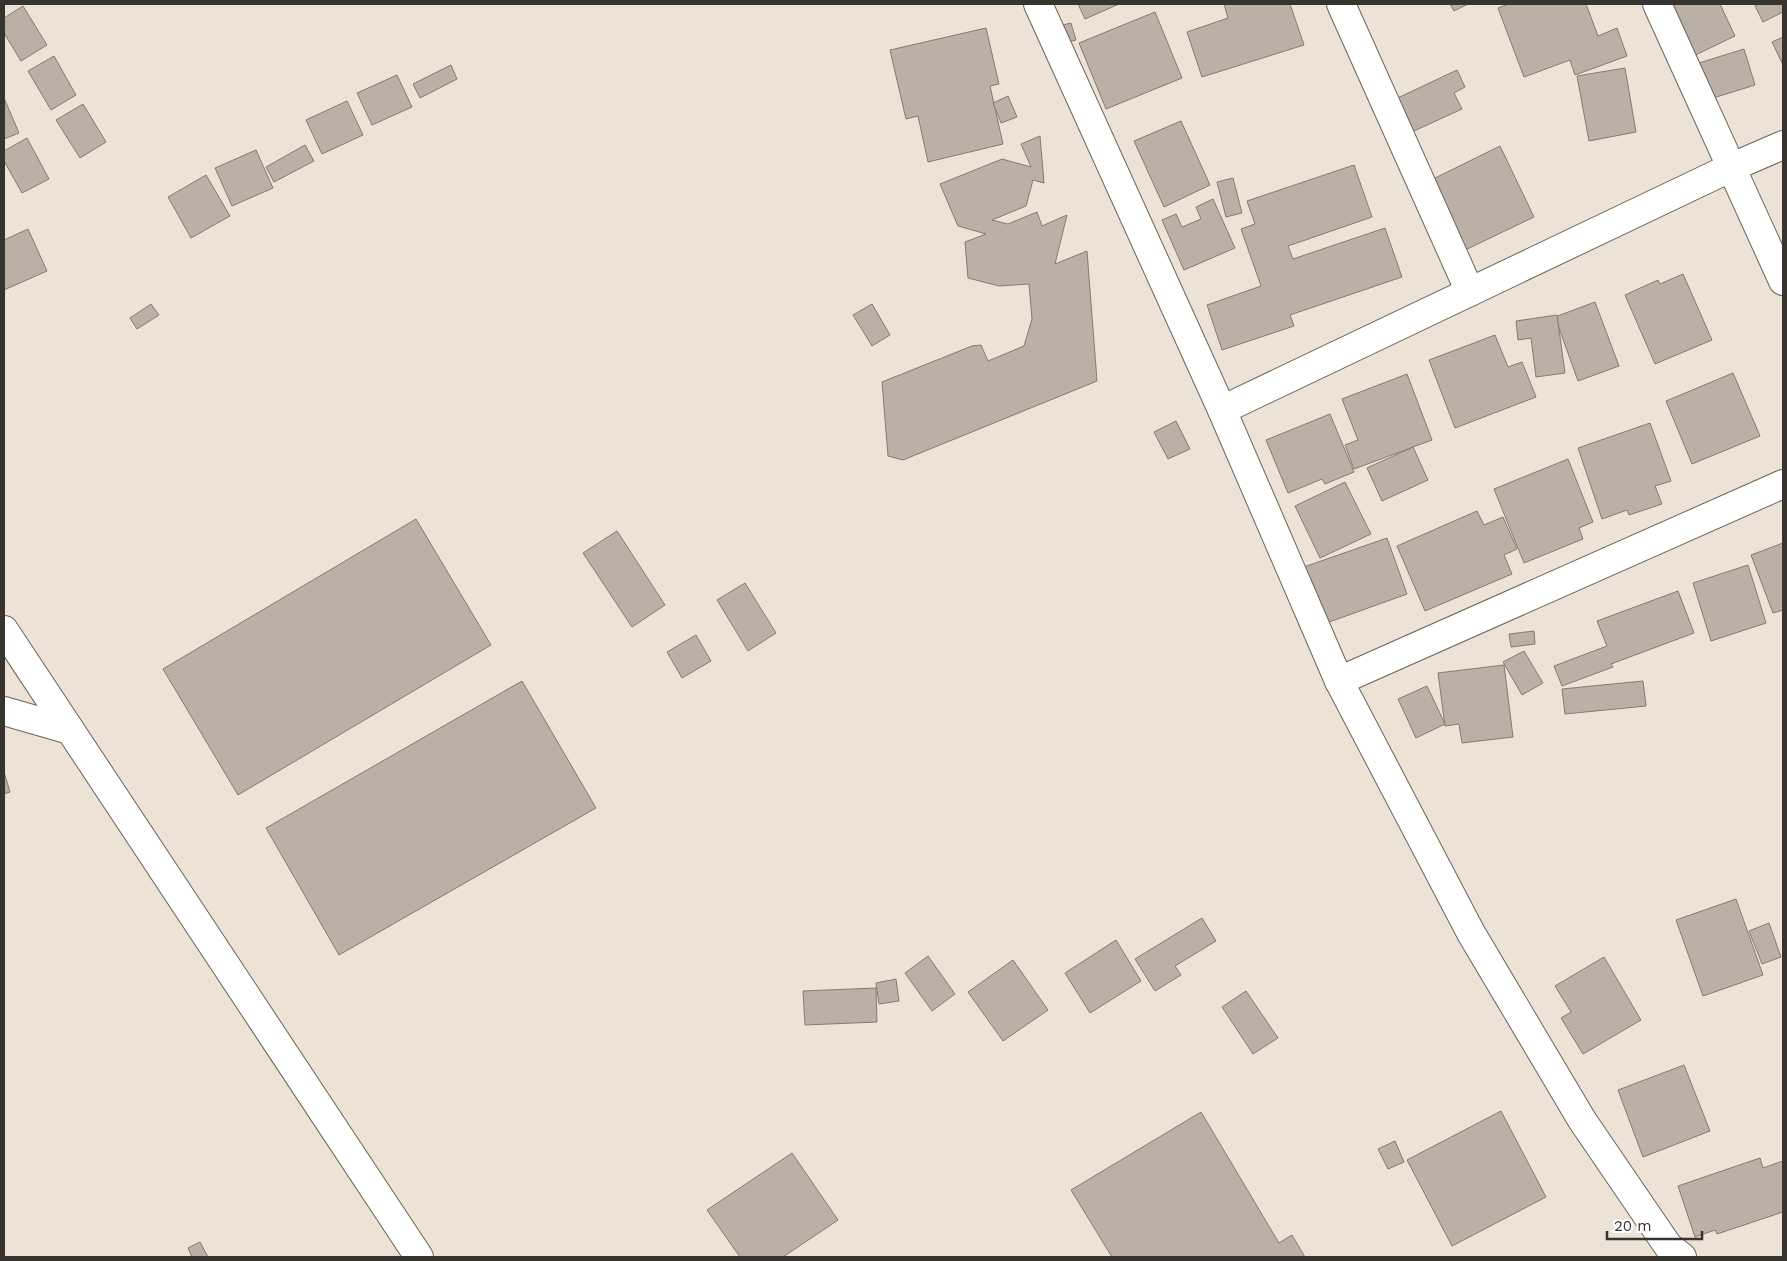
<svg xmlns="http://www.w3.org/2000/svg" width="1787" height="1261" font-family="'Work Sans',sans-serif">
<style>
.building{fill:#bab0a5;stroke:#847b70}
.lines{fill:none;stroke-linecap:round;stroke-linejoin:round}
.minor-casing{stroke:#6c6358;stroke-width:30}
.minor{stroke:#fff;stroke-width:28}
</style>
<rect width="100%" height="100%" fill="#ece2d6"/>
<g class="building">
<polygon points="1078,4 1119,4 1085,19"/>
<polygon points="1224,4 1290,4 1304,45 1202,77 1187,32 1228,18"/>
<polygon points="1450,4 1468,4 1454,11"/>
<polygon points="1509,4 1586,4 1598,36 1617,28 1627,56 1575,75 1570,60 1524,77 1498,8"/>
<polygon points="1658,4 1720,4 1735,36 1685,60"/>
<polygon points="1759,4 1783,4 1783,12 1763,22 1755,6"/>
<polygon points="23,6 47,45 21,61 4,33 4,18"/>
<polygon points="1155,12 1182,78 1106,109 1079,43"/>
<polygon points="1071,23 1076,40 1060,44 1055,27"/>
<polygon points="986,28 999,84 990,86 1003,144 928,162 918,116 906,119 890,50"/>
<polygon points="1783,37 1783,65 1772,42"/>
<polygon points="1744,49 1755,85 1710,99 1699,63"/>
<polygon points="54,56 76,95 51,110 28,71"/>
<polygon points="451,65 457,79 420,98 413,84"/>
<polygon points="1625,68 1636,132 1589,141 1577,76"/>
<polygon points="1457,70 1465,87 1454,93 1462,109 1403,136 1387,103"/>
<polygon points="397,75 412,107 372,125 357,93"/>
<polygon points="1008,96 1017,117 1001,123 993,103"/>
<polygon points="4,98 19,133 4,139"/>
<polygon points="347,101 363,135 322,154 306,120"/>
<polygon points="83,104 106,142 80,158 56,120"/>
<polygon points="1181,121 1210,185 1164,207 1134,141"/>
<polygon points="1040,136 1044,183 1033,180 1026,206 992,220 1008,224 1037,212 1042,226 1067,215 1055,264 1087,251 1097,381 903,460 888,456 882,382 972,346 981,345 988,361 1024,346 1032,319 1029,284 999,286 968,278 965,242 986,234 958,226 940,184 1002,159 1031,167 1021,144"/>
<polygon points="27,138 49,179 22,193 4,161 4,151"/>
<polygon points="305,145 314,161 274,182 266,167"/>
<polygon points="1500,146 1534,217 1461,252 1427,182"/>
<polygon points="256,150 273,188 232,206 215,168"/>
<polygon points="1354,165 1372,217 1288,246 1293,259 1385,228 1402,277 1290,315 1294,326 1222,350 1207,305 1261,286 1241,229 1255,224 1247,201"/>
<polygon points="206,175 230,216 191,238 168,197"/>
<polygon points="1233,178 1242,213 1226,217 1217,182"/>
<polygon points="1213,199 1235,248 1184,270 1162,220 1176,214 1182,227 1201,219 1196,207"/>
<polygon points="28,229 47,271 4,290 4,240"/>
<polygon points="1683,274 1712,340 1655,364 1625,295 1658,280 1660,284"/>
<polygon points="1595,302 1619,366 1578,381 1555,317"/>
<polygon points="151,304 159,315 137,329 130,318"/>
<polygon points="872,304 890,335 872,346 853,315"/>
<polygon points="1557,315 1565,373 1536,377 1531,338 1518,340 1516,321"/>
<polygon points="1495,335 1508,367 1522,362 1536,397 1455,428 1429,360"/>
<polygon points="1733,373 1760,436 1692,464 1666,401"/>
<polygon points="1407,374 1432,440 1354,469 1345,445 1358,440 1342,399"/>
<polygon points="1330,414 1354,472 1325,484 1322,479 1288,493 1266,440"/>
<polygon points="1176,421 1190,449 1168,459 1154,432"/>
<polygon points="1650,423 1671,481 1655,486 1662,504 1629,515 1627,510 1602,519 1578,448"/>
<polygon points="1413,447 1428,480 1382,501 1367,468"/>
<polygon points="1568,459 1593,522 1579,528 1583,539 1524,563 1494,489"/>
<polygon points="1345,482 1371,534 1320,558 1295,506"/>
<polygon points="1477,511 1484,525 1503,517 1517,549 1504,555 1512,574 1425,611 1397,546"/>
<polygon points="416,519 491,645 238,795 163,669"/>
<polygon points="617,531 665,605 632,627 583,553"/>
<polygon points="1387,538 1407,594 1321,625 1301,568"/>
<polygon points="1783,543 1783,610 1773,613 1751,555"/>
<polygon points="1748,565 1766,623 1711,641 1693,583"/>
<polygon points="745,583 776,633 748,651 717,600"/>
<polygon points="1678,591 1694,633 1611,664 1613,667 1562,686 1554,666 1607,646 1597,621"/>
<polygon points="1534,631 1535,644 1511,647 1509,634"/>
<polygon points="696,635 711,661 682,678 667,652"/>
<polygon points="1524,651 1543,683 1522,695 1503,662"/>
<polygon points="1504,665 1513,737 1462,743 1459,724 1445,726 1438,673"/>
<polygon points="522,681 596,808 339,955 266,828"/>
<polygon points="1643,681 1646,706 1565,714 1562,689"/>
<polygon points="1427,686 1445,724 1416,738 1398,699"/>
<polygon points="4,772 10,792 4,794"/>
<polygon points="1736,899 1763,975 1703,996 1676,920"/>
<polygon points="1202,918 1216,941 1175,966 1181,975 1155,991 1135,959"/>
<polygon points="1769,923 1781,957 1762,964 1749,931"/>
<polygon points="1116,940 1141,981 1090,1013 1065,973"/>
<polygon points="928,956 955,994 932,1011 905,973"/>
<polygon points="1604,957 1641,1020 1583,1054 1561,1018 1571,1012 1555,986"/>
<polygon points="1013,960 1048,1010 1003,1041 968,992"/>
<polygon points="896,979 899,1001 879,1004 876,983"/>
<polygon points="876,988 877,1022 805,1025 803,991"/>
<polygon points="1246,991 1278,1038 1253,1054 1222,1007"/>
<polygon points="1684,1065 1710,1131 1643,1157 1618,1090"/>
<polygon points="1501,1111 1546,1197 1452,1246 1407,1160"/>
<polygon points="1201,1112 1279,1243 1292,1235 1305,1257 1112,1257 1071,1190"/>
<polygon points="1395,1141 1404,1162 1388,1169 1378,1149"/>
<polygon points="792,1153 838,1220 783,1257 740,1257 707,1210"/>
<polygon points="1760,1158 1763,1168 1783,1161 1783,1212 1717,1234 1715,1230 1695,1237 1678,1186"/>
<polygon points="200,1242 208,1257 192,1257 188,1248"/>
</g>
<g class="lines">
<defs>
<g id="minor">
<polyline points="1038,4 1222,410 1339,681 1471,933 1582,1120 1668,1246 1682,1257"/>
<polyline points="1341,4 1470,292"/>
<polyline points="1657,4 1783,281"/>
<polyline points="1222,410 1732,167 1783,145"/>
<polyline points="4,630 419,1257"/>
<polyline points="1339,681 1783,484"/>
<polyline points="4,711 70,730"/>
</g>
</defs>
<use href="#minor" class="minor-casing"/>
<use href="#minor" class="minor"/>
</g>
<rect width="1787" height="1261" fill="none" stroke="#37332f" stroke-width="10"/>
<path d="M1607 1231v8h95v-8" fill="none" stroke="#37332f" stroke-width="2.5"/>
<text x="1614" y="1231" font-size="15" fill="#37332f" stroke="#ffffff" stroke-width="4" paint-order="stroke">20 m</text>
</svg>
